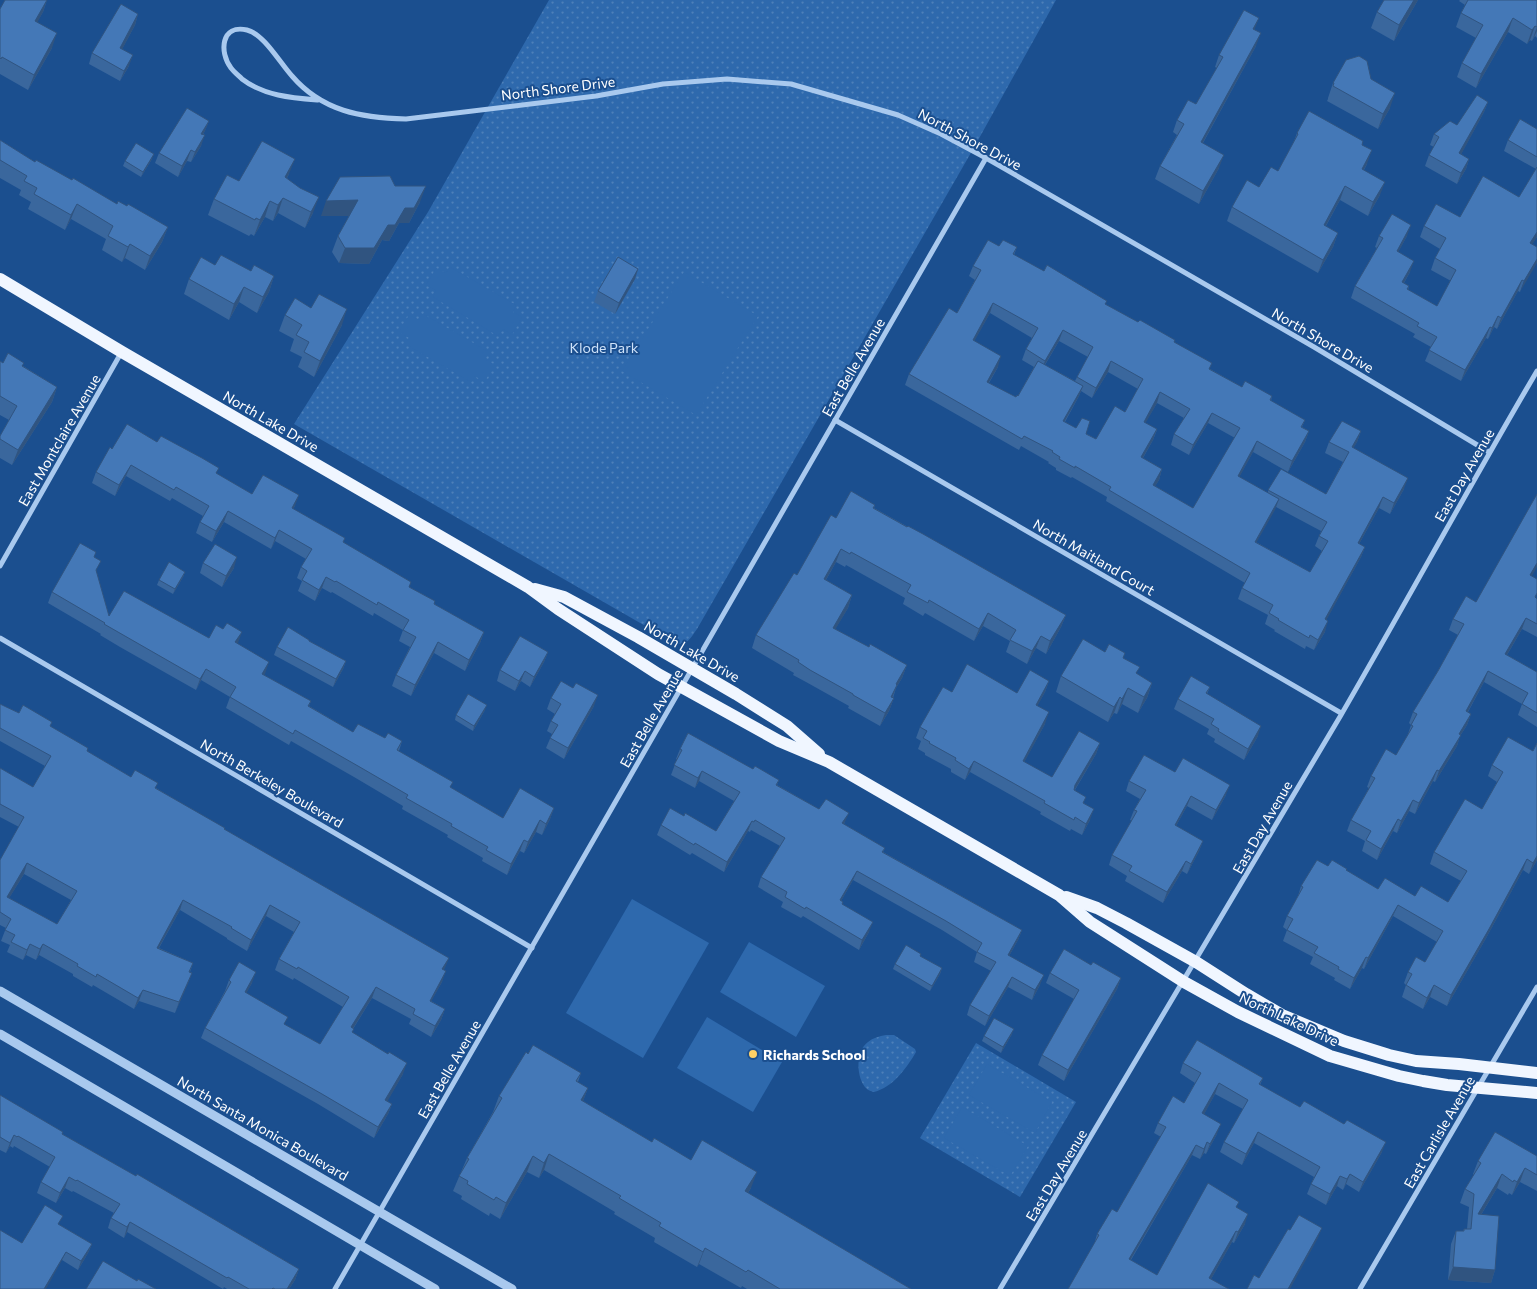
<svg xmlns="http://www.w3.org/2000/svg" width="1537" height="1289" font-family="Commissioner,sans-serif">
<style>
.green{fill:url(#green-dots)}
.pitch{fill:#2e69ad}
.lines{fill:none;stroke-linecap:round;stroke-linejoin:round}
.minor{stroke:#a9c9ee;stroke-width:5}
.tertiary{stroke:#a9c9ee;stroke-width:9}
.primary{stroke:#f0f6ff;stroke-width:12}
.wall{fill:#3a679d;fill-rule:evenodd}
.shaded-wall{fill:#305480}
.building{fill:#4478b7;stroke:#305480;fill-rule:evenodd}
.poi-dot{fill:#ffd166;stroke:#1b4f8f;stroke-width:2}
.labels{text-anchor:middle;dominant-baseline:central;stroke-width:4;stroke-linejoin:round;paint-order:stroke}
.street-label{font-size:14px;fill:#fff;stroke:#1b4f8f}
.park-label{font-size:14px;fill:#cfe3fa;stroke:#1b4f8f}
.poi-label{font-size:14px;font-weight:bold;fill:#fff;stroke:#1b4f8f;text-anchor:start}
</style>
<defs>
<pattern id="green-dots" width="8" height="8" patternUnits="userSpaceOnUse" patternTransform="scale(1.25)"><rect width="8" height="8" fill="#2e69ad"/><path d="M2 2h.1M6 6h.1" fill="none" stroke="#4d80b9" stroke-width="1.8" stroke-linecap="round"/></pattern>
</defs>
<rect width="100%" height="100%" fill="#1b4f8f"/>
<g class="green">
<path d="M549,0h507l-84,151 -275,478c-6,8 -10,18 -22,14l-381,-219 134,-212z"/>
<path d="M886,1035h8l21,14 1,3c-10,17 -23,35 -42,40 -1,0 -6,-2 -7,-3 -11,-10 -12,-38 1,-47 5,-4 11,-6 18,-7z"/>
<polygon points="976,1043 1076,1102 1020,1197 920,1138"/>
</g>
<g class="pitch">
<polygon points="450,267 516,305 513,312 522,317 512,335 503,329 498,336 433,297 436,290 426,285 436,268 446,273"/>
<polygon points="684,272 758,316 696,415 622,371"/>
<polygon points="423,314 489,352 485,359 495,365 484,382 475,376 471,382 405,344 409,338 399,332 409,315 419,320"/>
<polygon points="632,899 709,943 643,1058 566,1013"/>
<polygon points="749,942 825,986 796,1037 720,992"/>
<polygon points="707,1017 782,1062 753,1112 677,1068"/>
<polygon points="987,1064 1052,1102 1035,1133 969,1095"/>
<polygon points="962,1107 1028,1146 1010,1176 944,1138"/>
</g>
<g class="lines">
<g class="minor">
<path d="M318,100c-26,-2 -54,-4 -76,-21 -3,-3 -8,-7 -11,-11 -12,-16 -10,-44 16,-38 17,4 33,33 45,46 30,35 69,42 114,43l190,-23 67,-12 64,-5 64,5 107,31 43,19 45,24 328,189 175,105"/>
<polyline points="835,420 1341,713"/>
<polyline points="0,566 121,353"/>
<polyline points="0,638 532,948"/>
<polyline points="335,1289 986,158"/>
<path d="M1000,1289c115,-191 229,-382 341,-574 66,-114 129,-230 196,-344"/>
<polyline points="1360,1289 1537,987"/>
</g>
<g class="tertiary">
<polyline points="0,991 512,1289"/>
<polyline points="0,1034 435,1289"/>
</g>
<g class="primary">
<polyline points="0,279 122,352 528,587 558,609 658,674 779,741 829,762 1059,895 1090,922 1184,982 1238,1012 1330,1056 1399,1076 1423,1081 1447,1085 1537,1093"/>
<polyline points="535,589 564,597 638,637 736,694 787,726 819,754"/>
<polyline points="1066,897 1097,908 1126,923 1196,962 1246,994 1282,1015 1344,1041 1389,1055 1416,1061 1459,1064 1537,1073"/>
</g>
</g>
<g class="wall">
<polygon points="5,0 47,0 43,12 37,22 52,48 28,90 0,74 0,9"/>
<polygon points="1418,0 1394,41 1371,28 1377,12"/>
<polygon points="1460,0 1537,0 1537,38 1535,36 1532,41 1530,40 1527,44 1508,32 1476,88 1457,77 1462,63 1476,38 1456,27 1461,13 1465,5 1459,1"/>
<polygon points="138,14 135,25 122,49 129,66 120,81 89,64 92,53"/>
<polygon points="1254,30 1256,46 1203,143 1219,168 1199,204 1155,179 1160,166 1177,135 1173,132 1177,120 1196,104 1217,68 1215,67 1219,55"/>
<polygon points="1371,79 1390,108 1378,129 1327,101 1328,99 1328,98 1333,83"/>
<polygon points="1488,102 1484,112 1461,154 1469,159 1466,169 1457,184 1425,166 1429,155 1434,147 1430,145 1434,134 1457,125"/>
<polygon points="209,121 203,135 201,146 191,162 187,161 178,177 155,163 159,153"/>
<polygon points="1537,129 1537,237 1532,244 1537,247 1520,292 1518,291 1497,329 1494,327 1488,339 1486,338 1461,381 1425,361 1431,347 1413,337 1415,334 1351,298 1355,286 1377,248 1375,247 1379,236 1407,236 1398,252 1410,272 1404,283 1409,286 1408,290 1437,306 1451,281 1431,270 1435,258 1440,249 1420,237 1424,226 1460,217 1519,197 1536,169 1504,151 1508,140"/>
<polygon points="1297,133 1363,141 1362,145 1367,164 1364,170 1380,195 1368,216 1340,200 1326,226 1338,233 1333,247 1318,273 1227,221 1232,207 1259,187 1278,171 1293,144"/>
<polygon points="0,140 35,162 117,204 127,206 168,227 162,242 145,270 125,258 122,262 102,250 106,239 71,219 65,230 28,209 31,202 19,195 21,190 0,178"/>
<polygon points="152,159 141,177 123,166 125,161"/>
<polygon points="289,174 287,178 313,213 305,228 278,213 273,221 265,217 254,236 251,234 249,236 208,215 214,199 239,181"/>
<polygon points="395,186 420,202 409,223 399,223 389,241 382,240 369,264 339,263 332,252 338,236 349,216 321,216"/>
<path d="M999,246l18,1 -3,8 160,87 36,27 32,18 30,9 -1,5 34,19 -3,7 7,4 -4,11 -17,30 -35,-20 -14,25 29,16v-3l58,4 17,-32 -18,-9 4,-11 32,-11 -4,11 -4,6 51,41 -14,25 -11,-6 -20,36 6,3 -4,10 -35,63 -1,12 -11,18 -8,-4 -1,3 -31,-18 1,-1 -10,-6 3,-9 -30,-16 4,-11 3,-5 -139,-82 1,-4 -35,-20 -1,1 -15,-8v-2l-8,-5 1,-1 -28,-16 -2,4 -114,-65 4,-11 48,-61 18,-33 -6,-4 4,-10zM990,313l42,25 -6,11 -4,11 12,7 -16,29 -2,1 -27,-14 9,-16 -24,-26zM1059,341l29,16 -11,20 -2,4 -30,-16zM1108,372l30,17 -13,23 -29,27 -31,-17 14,-26 2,-5 11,7zM1157,403l27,15 -10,16 -3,11 18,10 19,-32 27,15 -42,70 -38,-22 4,-6 3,-11 -19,-11 10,-18 4,-10 -12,-7zM1276,507l45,24 -6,15 7,5 -12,21 -54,-30z"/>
<polygon points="215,265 274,276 269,292 257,313 239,302 229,320 184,294 189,279"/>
<polygon points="638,269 635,279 615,314 594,302 598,291"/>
<polygon points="285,315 342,325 314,377 298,367 302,357 290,351 294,339 279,331"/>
<polygon points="0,361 3,363 23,366 57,387 52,402 12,465 0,458 0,436 9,420 0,415"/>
<polygon points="157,442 217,474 252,494 295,506 293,509 345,538 343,543 409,587 435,601 434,604 484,632 480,643 465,671 434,653 411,696 392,686 396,675 410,647 399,641 403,630 374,613 373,616 332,592 331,593 322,588 315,601 298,591 302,581 297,578 301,567 306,559 275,541 271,549 224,522 212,542 196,533 200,522 203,516 172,498 170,501 126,476 115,496 92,483 96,472 112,449"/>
<polygon points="875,505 874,508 1066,615 1061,627 1046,654 1036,648 1027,664 1006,652 1010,641 983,626 974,641 925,613 923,616 903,604 905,598 846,565 845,567 836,562 826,580 852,595 848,608 835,629 869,647 907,665 902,678 896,688 893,698 894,698 889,711 880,726 848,708 849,706 806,682 793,675 794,673 752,648 756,635 836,518"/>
<polygon points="96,552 94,557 96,572 109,616 237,644 264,675 311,701 309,706 353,732 385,738 402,741 399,751 451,788 503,818 554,808 550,819 542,835 536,832 524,853 520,851 507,875 482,861 483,858 447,837 448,835 402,809 403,806 354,777 291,741 289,745 226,708 230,697 201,680 196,690 120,647 100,635 101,634 48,603 52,592"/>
<polygon points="203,563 234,568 222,587 200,573"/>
<polygon points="185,572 183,577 173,594 157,585 159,580"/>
<polygon points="1532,576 1536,598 1537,599 1537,637 1522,629 1507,655 1537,672 1537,727 1518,715 1522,704 1484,682 1468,712 1471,714 1467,725 1460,736 1457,746 1435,782 1433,781 1415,814 1409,811 1397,833 1393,831 1377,860 1362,851 1365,841 1347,831 1351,820 1369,788 1367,787 1371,776 1396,755 1407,737 1411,725 1409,723 1413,712 1438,671 1458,635 1449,630 1453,619 1476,602"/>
<polygon points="309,641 346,661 343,669 333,687 274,655 277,647"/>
<polygon points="548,652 544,662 530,687 521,681 515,691 497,681 500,670"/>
<polygon points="1105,652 1125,653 1123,658 1137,674 1152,683 1147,698 1138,713 1122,704 1117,714 1114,713 1108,722 1056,692 1061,676"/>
<polygon points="1049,681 1045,692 1037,706 1045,724 1024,762 1052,777 1100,743 1096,754 1075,790 1084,803 1090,820 1082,835 1071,829 1070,831 1040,814 1041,812 970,772 965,780 951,772 951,769 925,755 925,753 918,749 921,741 916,738 920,727 952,692 1017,693"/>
<polygon points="1210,687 1207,694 1258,736 1244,760 1214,742 1215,739 1207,734 1209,729 1174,709 1178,699"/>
<polygon points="551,698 594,706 564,759 546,748 552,734 547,731 551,721 555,714 547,709"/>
<path d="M0,704l19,9 33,9 -2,4 37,25 44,26 25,11 69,42 219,140 -2,12 -11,19 14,8 -4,11 -10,17 -22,-13 2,-5 -39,-21 -19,31 -1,4 51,41 -16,27 5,3 -4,10 -14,24 -56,-34 -117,-66 4,-10 20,-37 4,-11 23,3 -6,10 39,32 35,19 23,-37 -49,-29 -1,2 -18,-10 4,-11 15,-27 -28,-16 -19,35 -20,-12v-1l-47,-28 -21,38 34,15 -3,9 2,1 -17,40 -36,-12 -5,8 -41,-24 -1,2 -19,-11v-2l-34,-19 -3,5 -10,-5 -3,5 -16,-8 3,-7 -9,-4 5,-13 -6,-3v-65l19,-33 -19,-10v-49l33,19 12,-21 -45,-25zM24,874l47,26 -14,24 -48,-26z"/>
<polygon points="485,710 473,731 455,720 456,715"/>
<polygon points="1537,743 1537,860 1529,874 1523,870 1485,940 1447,1006 1430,997 1423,1009 1402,997 1406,985 1404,983 1408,972 1425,962 1437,942 1393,916 1364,969 1362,968 1350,989 1334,980 1335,978 1310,964 1313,957 1283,941 1287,930 1283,927 1287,916 1298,896 1301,886 1328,866 1346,871 1378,889 1448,902 1461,881 1430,864 1434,852 1482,809 1497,782 1488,776 1492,765 1533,751"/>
<polygon points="680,749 753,769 779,780 777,785 819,809 845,822 844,824 885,848 883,852 1022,930 1018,940 1009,956 1040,985 1032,1000 1008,987 985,1026 967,1015 970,1005 991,971 974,962 977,952 942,930 853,880 841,901 843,902 842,905 869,932 859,950 803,916 801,918 781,907 783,902 758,887 761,877 780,846 751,830 750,832 748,831 724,872 692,853 690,855 657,835 661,825 684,816 716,831 734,801 699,781 695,788 671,775 677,759 676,759"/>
<polygon points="1175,772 1226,795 1212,820 1187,806 1176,826 1203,841 1199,851 1187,874 1182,871 1163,903 1125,881 1127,876 1109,865 1112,855 1132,821 1130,820 1134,810 1140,799 1126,791 1129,781"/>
<polygon points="895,964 942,968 940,974 930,991 893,969"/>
<polygon points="1091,965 1121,978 1117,989 1064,1081 1038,1065 1042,1055 1074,999 1046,983 1050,973"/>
<polygon points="1012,1034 1001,1053 982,1041 984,1036"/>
<polygon points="528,1054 581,1073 578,1082 588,1088 583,1101 652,1142 751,1188 748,1193 911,1289 747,1289 742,1286 741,1288 699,1264 697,1267 654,1242 655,1238 614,1214 615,1212 544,1170 539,1178 527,1172 500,1219 490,1213 489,1216 461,1199 462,1196 453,1191 467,1158 493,1112 499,1096"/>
<polygon points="1183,1063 1263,1078 1260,1085 1382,1152 1359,1192 1346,1184 1343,1190 1337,1186 1326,1205 1307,1194 1311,1184 1314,1177 1254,1143 1242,1165 1220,1152 1224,1142 1243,1109 1215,1094 1204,1114 1217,1134 1206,1154 1204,1153 1200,1159 1192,1155 1131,1260 1157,1275 1237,1208 1245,1224 1234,1243 1232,1242 1211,1279 1068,1289 1094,1245 1097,1234 1117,1212 1161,1137 1154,1133 1158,1123 1184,1103 1195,1083 1180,1073"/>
<polygon points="0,1095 62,1134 299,1269 295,1280 289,1289 227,1289 224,1287 223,1289 127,1232 124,1238 108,1228 111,1218 114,1213 73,1191 72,1192 65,1188 56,1203 37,1193 41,1182 50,1167 14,1146 13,1148 10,1146 6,1153 0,1150"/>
<polygon points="1537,1156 1537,1191 1520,1182 1512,1195 1509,1193 1508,1195 1497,1188 1481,1215 1495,1270 1491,1283 1448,1280 1451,1244 1456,1231 1463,1231 1464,1229 1467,1229 1469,1207 1460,1203 1465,1189 1474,1175 1473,1174 1478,1161"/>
<polygon points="60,1225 92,1244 88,1253 78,1270 62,1260 22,1243"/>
</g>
<g class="shaded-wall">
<polygon points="47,0 43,12 30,36 35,21"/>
<polygon points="1414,0 1418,0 1394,41 1399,25"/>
<polygon points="138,14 135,25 117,59 120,48"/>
<polygon points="1259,18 1254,31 1253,29"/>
<polygon points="1513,18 1508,32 1476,88 1481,74"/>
<polygon points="1535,26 1530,40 1527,44 1532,30"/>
<polygon points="1537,27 1537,31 1532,41"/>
<polygon points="57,33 52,48 28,90 34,75"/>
<polygon points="1261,33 1256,46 1196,155 1201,142"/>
<polygon points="133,55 129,66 120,81 124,71"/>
<polygon points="1395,93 1390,108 1378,129 1383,114"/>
<polygon points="1488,102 1484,112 1456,164 1459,153"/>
<polygon points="209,121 205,131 197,144 201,134"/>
<polygon points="205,135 201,146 191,162 195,152"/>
<polygon points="191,150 187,161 178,177 182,166"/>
<polygon points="1372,150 1367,164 1357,182 1362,169"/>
<polygon points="154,154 152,159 141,177 143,172"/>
<polygon points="1224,155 1219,168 1199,204 1203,191"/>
<polygon points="295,159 289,174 279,192 285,177"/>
<polygon points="1469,159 1466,169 1457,184 1461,173"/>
<polygon points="1385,182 1380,195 1368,216 1373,202"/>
<polygon points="426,186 420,202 409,223 399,223 389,241 382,240 369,264 339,263 345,248 388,225"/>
<polygon points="1345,186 1340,200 1319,238 1324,225"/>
<polygon points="319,197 313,213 305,228 311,212"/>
<polygon points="283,198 278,213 273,221 278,205"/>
<polygon points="358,200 352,216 321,216 326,201"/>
<polygon points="270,201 265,217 254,236 260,220"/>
<polygon points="77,204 71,219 65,230 71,215"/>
<polygon points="1411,225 1407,236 1393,262 1397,251"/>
<polygon points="168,227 162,242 145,270 150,256"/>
<polygon points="1537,232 1537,237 1526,254 1530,243"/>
<polygon points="1338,233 1333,247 1318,273 1323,260"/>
<polygon points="130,244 125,258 122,262 128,247"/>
<polygon points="1537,259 1537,263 1520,292 1524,281"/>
<polygon points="1414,261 1410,272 1398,293 1402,282"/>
<polygon points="638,269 635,279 615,314 619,303"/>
<polygon points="274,276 269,292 257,313 263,297"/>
<polygon points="1522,280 1518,291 1497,329 1501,318"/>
<polygon points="244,287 239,302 229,320 234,304"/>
<polygon points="993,303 990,313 969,351 973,340"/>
<polygon points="347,309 342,325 314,377 320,361"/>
<polygon points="1498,316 1494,327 1488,339 1492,328"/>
<polygon points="1490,327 1486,338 1461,381 1465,370"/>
<polygon points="1063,330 1059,341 1041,371 1045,361"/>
<polygon points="1001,356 998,367 983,392 987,382"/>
<polygon points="1111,361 1108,372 1092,398 1096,388"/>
<polygon points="1083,386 1079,396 1059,431 1063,421"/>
<polygon points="57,387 52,402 12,465 18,450"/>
<polygon points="1160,392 1157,403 1140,433 1144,422"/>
<polygon points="1212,413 1208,423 1189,455 1193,445"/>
<polygon points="1157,429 1153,440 1137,468 1141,457"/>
<polygon points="1309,431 1305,442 1288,472 1292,461"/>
<polygon points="1361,431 1357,442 1348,458 1352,447"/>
<polygon points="1257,441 1253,452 1234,487 1238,476"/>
<polygon points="131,465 126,476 115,496 119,485"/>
<polygon points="1162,469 1159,480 1149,496 1153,485"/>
<polygon points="1408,478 1404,489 1390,514 1394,503"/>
<polygon points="299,495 295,506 288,519 292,508"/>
<polygon points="1383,497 1379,508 1354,553 1358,543"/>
<polygon points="1279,499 1275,510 1251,552 1255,542"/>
<polygon points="228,511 224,522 212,542 216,531"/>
<polygon points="279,530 275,541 271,549 275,538"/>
<polygon points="1365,547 1361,557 1321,630 1325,619"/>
<polygon points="841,549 836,562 819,592 824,579"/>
<polygon points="237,557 234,568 222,587 226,576"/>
<polygon points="1537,563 1537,567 1526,587 1530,575"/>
<polygon points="185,572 183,577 173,594 175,589"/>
<polygon points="326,577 322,588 315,601 319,590"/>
<polygon points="852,595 848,608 829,640 833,628"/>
<polygon points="988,613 983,626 974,641 979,629"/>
<polygon points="1066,615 1061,627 1046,654 1050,641"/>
<polygon points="1526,618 1522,629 1501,665 1505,654"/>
<polygon points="1328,621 1325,632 1314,650 1318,640"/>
<polygon points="242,632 238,643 231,654 235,642"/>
<polygon points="484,632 480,643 465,671 469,660"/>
<polygon points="1041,636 1036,648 1027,664 1032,651"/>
<polygon points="438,642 434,653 411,696 415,685"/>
<polygon points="548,652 544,662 530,687 534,677"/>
<polygon points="346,661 343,669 333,687 336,679"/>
<polygon points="269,662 265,674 258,685 262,674"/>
<polygon points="907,665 902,678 896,688 892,698 886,709 896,684"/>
<polygon points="206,669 201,680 196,690 200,679"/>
<polygon points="525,671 521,681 515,691 519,681"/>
<polygon points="1488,671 1484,682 1462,722 1466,711"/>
<polygon points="1049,681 1045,692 1032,716 1036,705"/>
<polygon points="1152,683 1147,698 1138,713 1144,697"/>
<polygon points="1128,688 1122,704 1117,714 1122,699"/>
<polygon points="598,695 594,706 564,759 568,748"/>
<polygon points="1120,697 1114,713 1108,722 1114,707"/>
<polygon points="894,698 889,711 880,726 885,713"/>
<polygon points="487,705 485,710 473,731 474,726"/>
<polygon points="1049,712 1045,724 1019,772 1023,761"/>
<polygon points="1471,714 1467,725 1460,736 1457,746 1435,782 1439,771 1459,734"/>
<polygon points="1261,726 1258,736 1244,760 1248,749"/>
<polygon points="1100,743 1096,754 1071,796 1075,785"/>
<polygon points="974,761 970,772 965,780 969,769"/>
<polygon points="1437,770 1433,781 1415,814 1419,803"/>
<polygon points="702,771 699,781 695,788 698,778"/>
<polygon points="1230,785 1226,795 1212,820 1216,810"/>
<polygon points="1191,796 1187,806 1171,835 1175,825"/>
<polygon points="1413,800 1409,811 1397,833 1401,821"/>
<polygon points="554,808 550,819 542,835 546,824"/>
<polygon points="1094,809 1090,820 1082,835 1086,824"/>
<polygon points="849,813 845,822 839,833 842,823"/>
<polygon points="1398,819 1393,831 1377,860 1381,849"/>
<polygon points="540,820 536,832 524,853 528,842"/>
<polygon points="752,821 748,831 724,872 727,862"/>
<polygon points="524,840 520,851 507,875 511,864"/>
<polygon points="1203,841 1199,851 1187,874 1191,864"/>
<polygon points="1537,856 1537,860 1529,874 1533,863"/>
<polygon points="1527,859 1523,870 1485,940 1447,1006 1451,995"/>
<polygon points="1186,861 1182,871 1163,903 1167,892"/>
<polygon points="27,863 24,874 3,908 7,897"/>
<polygon points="857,871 853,880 836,910 840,900"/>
<polygon points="183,900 180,910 153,958 157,948"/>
<polygon points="270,905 266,916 247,951 251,940"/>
<polygon points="1398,905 1393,916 1364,969 1368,958"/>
<polygon points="873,922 869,932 859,950 862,940"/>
<polygon points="1022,930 1018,940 1004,965 1008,955"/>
<polygon points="30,944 26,955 23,960 27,950"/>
<polygon points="43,944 39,955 36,960 40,949"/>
<polygon points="1366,957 1362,968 1350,989 1354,978"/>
<polygon points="449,958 445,968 438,980 442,969"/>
<polygon points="942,968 940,974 930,991 932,986"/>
<polygon points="446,971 442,982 426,1011 430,1001"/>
<polygon points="256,972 252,983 241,1003 245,992"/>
<polygon points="192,973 188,984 175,1013 179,1002"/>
<polygon points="1044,975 1040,985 1032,1000 1035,990"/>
<polygon points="1012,977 1008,987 985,1026 989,1016"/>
<polygon points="1121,978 1117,989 1064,1081 1068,1070"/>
<polygon points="1434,985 1430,997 1423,1009 1427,998"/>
<polygon points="376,987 372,998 347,1038 351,1027"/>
<polygon points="143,990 139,1001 134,1009 138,998"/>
<polygon points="445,1009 441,1020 431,1037 435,1026"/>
<polygon points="1014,1029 1012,1034 1001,1053 1003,1047"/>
<polygon points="407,1063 403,1074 382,1111 385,1100"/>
<polygon points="1219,1083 1215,1094 1199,1124 1202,1113"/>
<polygon points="588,1088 582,1104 581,1100"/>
<polygon points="392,1104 388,1114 374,1138 378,1127"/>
<polygon points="1221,1124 1217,1134 1206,1154 1210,1144"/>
<polygon points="1258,1132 1254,1143 1242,1165 1246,1154"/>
<polygon points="14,1135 10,1146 6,1153 10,1143"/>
<polygon points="1207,1142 1204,1153 1200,1159 1204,1149"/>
<polygon points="1386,1142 1382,1152 1359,1192 1363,1182"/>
<polygon points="1196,1145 1192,1155 1125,1269 1129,1259"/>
<polygon points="549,1154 544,1170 539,1178 544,1163"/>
<polygon points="533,1156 527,1172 500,1219 506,1203"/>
<polygon points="1525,1168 1520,1182 1512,1195 1517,1182"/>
<polygon points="757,1172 751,1188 739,1207 745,1191"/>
<polygon points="1350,1174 1346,1184 1343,1190 1347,1179"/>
<polygon points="1502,1174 1497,1188 1473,1228 1478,1214"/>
<polygon points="1340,1176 1337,1186 1326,1205 1330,1194"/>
<polygon points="69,1177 65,1188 56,1203 60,1193"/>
<polygon points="1248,1214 1245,1224 1234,1243 1238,1232"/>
<polygon points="130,1222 127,1232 124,1238 127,1227"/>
<polygon points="1322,1228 1318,1238 1290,1289 1288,1289"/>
<polygon points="1236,1231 1232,1242 1206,1288 1209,1278"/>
<polygon points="92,1244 88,1253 78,1270 81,1261"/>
<polygon points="705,1248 699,1264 697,1267 703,1252"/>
<polygon points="66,1252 62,1260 46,1289 44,1289"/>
<polygon points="1453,1267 1495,1270 1491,1283 1448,1280"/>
<polygon points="299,1269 295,1280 289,1289 287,1289"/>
</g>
<g class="building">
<polygon points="5,0 47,0 35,21 57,33 34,75 2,57 1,59 0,58 0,9"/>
<polygon points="1384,0 1414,0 1399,25 1377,12"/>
<polygon points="1468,0 1537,0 1537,27 1535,26 1532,30 1513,18 1481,74 1462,63 1483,25 1461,13"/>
<polygon points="121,4 138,14 120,48 133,55 124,71 92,53"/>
<polygon points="1244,10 1259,18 1253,29 1261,33 1201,142 1224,155 1203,191 1160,166 1184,124 1177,120 1188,100 1196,104 1223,57 1219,55"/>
<polygon points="1359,56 1367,61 1371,79 1395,93 1383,114 1333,86 1334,83 1333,83 1346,60"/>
<polygon points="1477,95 1488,102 1459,153 1469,159 1461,173 1429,155 1439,137 1434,134 1450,121 1457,125"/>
<polygon points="187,108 209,121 201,134 205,135 195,152 191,150 182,166 159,153"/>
<polygon points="1309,111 1363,141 1362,145 1372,150 1362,169 1385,182 1373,202 1345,186 1324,225 1338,233 1323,260 1232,207 1247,180 1259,187 1271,167 1278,171 1298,134 1297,133"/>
<polygon points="1520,119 1537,129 1537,157 1508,140"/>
<polygon points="0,140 35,162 36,160 72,180 73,178 117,204 118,201 127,206 128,204 168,227 150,256 130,244 128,247 108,236 113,226 77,204 71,215 34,194 37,188 24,181 27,176 0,160"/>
<polygon points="262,141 295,159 285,177 300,188 319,197 311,212 283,198 278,205 270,201 260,220 256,218 255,220 214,199 227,175 239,181"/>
<polygon points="136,143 154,154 143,172 125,161"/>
<polygon points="1537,167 1537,232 1530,243 1537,247 1537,259 1524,281 1522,280 1501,318 1498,316 1492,328 1490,327 1465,370 1429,350 1437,337 1417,326 1419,323 1355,286 1383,238 1379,236 1392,214 1411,225 1397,251 1414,261 1402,282 1409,286 1407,289 1437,306 1456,270 1435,258 1446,238 1424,226 1436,204 1460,217 1483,176 1519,197"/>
<polygon points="390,176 395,186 426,186 414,208 405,208 395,225 388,225 374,248 345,248 338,236 358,200 326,201 340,177"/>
<path d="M988,240l11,6 4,-6 14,7 -4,7 31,17 3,-6 60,36 -2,3 33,18 2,-2 35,20 -1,2 38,21 -3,6 33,18 3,-6 27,15 -2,4 35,20 -4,7 8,4 -17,30 -35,-20 -19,35 41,23 -24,43 55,30 18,-31 -9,-5 8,-14 -59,-32 13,-21 45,25 23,-42 -20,-10 13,-21 19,10 -9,16 56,31 -14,25 -11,-6 -25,46 7,4 -40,72 3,2 -10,19 -8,-5 -1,3 -31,-18 1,-1 -10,-6 4,-8 -31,-17 8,-15 -141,-83 2,-3 -36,-21v2l-16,-9 1,-2 -8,-5 1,-1 -29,-15 -2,3 -113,-65 40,-66 8,5 24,-43 -8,-4zM993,303l45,25 -12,21 19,12 18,-31 30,17 -16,30 19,11 15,-27 32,18 -18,33 -10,-6 -19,33 -10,-5 4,-13 -8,-3 -6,10 -13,-7 20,-35 -45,-25 -20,35 -1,-1 -1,2 -29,-15 14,-26 -28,-16zM1160,392l30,17 -16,25 19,11 19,-32 28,15 -47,80 -40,-23 9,-16 -21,-12 16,-28 -13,-7z"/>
<polygon points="221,255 251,271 254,265 274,276 263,297 244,287 234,304 189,279 201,257 215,265"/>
<polygon points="618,257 638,269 619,303 598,291"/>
<polygon points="319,294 347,309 320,361 304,352 309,342 296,335 302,325 285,315 295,298 311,308"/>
<polygon points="8,353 24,363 22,366 57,387 18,450 0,439 0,436 17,406 0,396 0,361 3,363"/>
<polygon points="127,424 157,442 161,436 202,458 219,468 216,473 252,494 263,475 299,495 292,508 345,538 343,542 411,582 409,587 435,601 434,604 484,632 469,660 438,642 415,685 396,675 416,637 403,630 409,620 378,602 377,605 336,581 335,582 326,577 319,590 302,580 307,571 301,567 312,549 279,530 275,538 228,511 216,531 200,522 209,506 176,487 174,490 131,465 119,485 96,472 110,447 112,449"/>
<polygon points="851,491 875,505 873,508 907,527 908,526 923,534 1066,615 1050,641 1041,636 1032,651 1010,640 1016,630 988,613 979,629 929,600 928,603 907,592 911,585 851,552 850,554 841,549 824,579 852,595 833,628 869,647 870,644 907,665 896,684 897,685 891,697 894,698 885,713 853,695 853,694 810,670 798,662 799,660 756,635 794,573 797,575 831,515 836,518"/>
<polygon points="1537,494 1537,563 1530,575 1537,579 1537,593 1535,597 1537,599 1537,624 1526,618 1505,654 1537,672 1537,713 1522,704 1528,693 1488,671 1466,711 1471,714 1459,734 1461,735 1439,771 1437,770 1419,803 1413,800 1401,821 1398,819 1381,849 1366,840 1371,831 1351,820 1375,778 1371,776 1386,749 1396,755 1413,726 1411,725 1417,714 1413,712 1438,671 1464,624 1453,619 1466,596 1476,602"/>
<polygon points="80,543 96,552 94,557 101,561 96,570 109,616 124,591 209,638 216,625 223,629 227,623 242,632 235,642 269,662 262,674 311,701 308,706 353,732 358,724 385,738 388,733 402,741 397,750 453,782 450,787 503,818 520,788 554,808 546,824 540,820 528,842 524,840 511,864 486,850 488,847 451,826 452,824 406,798 408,795 358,766 295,730 293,734 230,697 236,687 206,669 200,679 104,624 105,623 52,592"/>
<polygon points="215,544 237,557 226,576 203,563"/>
<polygon points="169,562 185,572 175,589 159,580"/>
<polygon points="288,627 309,640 309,641 346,661 336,679 277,647"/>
<polygon points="520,636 548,652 534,677 525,671 519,681 500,670"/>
<polygon points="1083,639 1105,652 1109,644 1125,653 1123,658 1140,667 1136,673 1152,683 1144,697 1128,688 1122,699 1120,697 1114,707 1061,676"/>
<polygon points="967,664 1017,693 1030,670 1049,681 1036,705 1049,712 1023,761 1052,777 1079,731 1100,743 1075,785 1074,790 1086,797 1083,803 1094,809 1086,824 1075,817 1074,820 1044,803 1045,801 974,761 969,769 955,760 956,758 929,743 930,742 923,738 927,731 920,727 936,699 943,687 952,692"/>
<polygon points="1191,676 1210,687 1206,693 1261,726 1248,749 1218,731 1219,729 1211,724 1214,719 1178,699"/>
<polygon points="561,681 573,688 576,683 598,695 568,748 550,738 558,725 551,721 561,704 551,698"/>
<polygon points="468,694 487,705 474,726 456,715"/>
<path d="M0,704l19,9 4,-8 29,17 -2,4 38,22 -1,3 44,26 4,-7 23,13 -3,5 70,40 -1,1 225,129 -7,11 4,2 -16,30 15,8 -10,17 -22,-12 2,-5 -39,-22 -25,40 3,2 -2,3 36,22 1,-2 18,11 -22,37 7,4 -14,23 -56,-33 -117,-66 26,-46 -2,-2 10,-18 17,10 -11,20 43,25 -4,7 36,20 29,-47 -51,-30 -1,2 -18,-10 21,-37 -30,-17 -19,35 -20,-12 1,-1 -49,-27 -26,48 36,15 -4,9 3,1 -13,29 -36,-12 -5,8 -41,-24 -1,3 -19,-11 1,-2 -35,-20 -3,5 -10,-5 -3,6 -16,-8 4,-7 -10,-5 6,-11 -11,-7v-52l24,-43 -24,-13v-36l33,19 18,-31 -51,-28zM27,863l50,28 -20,33 -50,-27z"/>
<polygon points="688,733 753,769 755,766 779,780 776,785 819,809 826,799 849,813 842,823 885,848 882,852 1022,930 1008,955 1044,975 1035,990 1012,977 989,1016 970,1005 996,962 977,952 982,943 946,921 857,871 840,900 843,902 842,904 873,922 862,940 806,907 805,909 785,897 787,892 761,877 785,838 755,820 754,822 752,821 727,862 695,843 694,845 661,825 670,808 684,816 685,813 716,831 740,792 702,771 698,778 674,765 682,750 680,749"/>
<polygon points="1508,737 1533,751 1537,743 1537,856 1533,863 1527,859 1489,929 1451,995 1434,985 1427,998 1406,985 1412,974 1408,972 1416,957 1425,962 1443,931 1398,905 1368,958 1366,957 1354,978 1338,969 1339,967 1314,953 1318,947 1287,930 1293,919 1287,916 1303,887 1301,886 1317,860 1328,866 1332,860 1347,869 1346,870 1378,889 1385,878 1415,896 1421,886 1448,902 1467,871 1434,852 1465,799 1482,809 1503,772 1492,765"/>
<polygon points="1144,755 1175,772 1183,758 1230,785 1216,810 1191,796 1175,825 1203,841 1191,864 1186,861 1167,892 1129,871 1132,866 1112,855 1137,811 1134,810 1146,790 1129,781"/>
<polygon points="906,945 921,954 920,956 942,968 932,986 895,964"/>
<polygon points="1064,949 1091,965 1093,962 1121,978 1068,1070 1042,1055 1079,990 1050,973"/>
<polygon points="994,1018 1014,1029 1003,1047 984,1036"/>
<polygon points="1197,1040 1263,1078 1259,1084 1300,1107 1304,1101 1344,1124 1347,1120 1386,1142 1363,1182 1350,1174 1347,1179 1340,1176 1330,1194 1311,1184 1320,1167 1258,1132 1246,1154 1224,1142 1248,1100 1219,1083 1202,1113 1221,1124 1210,1144 1207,1142 1204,1149 1196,1145 1129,1259 1157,1275 1208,1183 1239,1202 1236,1207 1248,1214 1238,1232 1236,1231 1209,1278 1229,1289 1068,1289 1099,1235 1097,1234 1112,1209 1117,1212 1166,1127 1158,1123 1173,1096 1184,1103 1201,1073 1183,1063"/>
<polygon points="533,1045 581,1073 576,1081 588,1088 581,1100 652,1142 654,1138 691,1160 702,1140 757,1172 745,1191 911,1289 780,1289 748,1270 746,1272 705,1248 703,1252 659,1226 661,1223 619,1198 621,1196 549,1154 544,1163 533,1156 506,1203 496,1197 494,1200 467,1184 468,1181 459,1176 469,1159 467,1158 502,1098 499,1096 526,1052 528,1054"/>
<polygon points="0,1095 63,1132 62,1134 136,1176 137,1174 299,1269 287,1289 275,1289 273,1288 272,1289 249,1289 228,1277 227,1278 130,1222 127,1227 111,1218 120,1204 77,1180 76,1181 69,1177 60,1193 41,1182 55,1157 18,1136 17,1137 14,1135 10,1143 0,1137"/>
<polygon points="1495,1132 1537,1156 1537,1175 1525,1168 1517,1182 1514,1180 1513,1182 1502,1174 1478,1214 1499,1216 1495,1270 1453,1267 1456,1231 1464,1231 1464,1229 1471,1229 1474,1194 1465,1189 1481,1163 1478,1161"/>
<polygon points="45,1205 63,1216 58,1224 92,1244 81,1261 66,1252 44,1289 0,1289 0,1230 22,1243"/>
<polygon points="1299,1215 1322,1228 1288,1289 1247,1289 1254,1275 1259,1278 1288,1229 1290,1230"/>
<polygon points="103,1261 137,1281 138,1279 156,1289 86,1289"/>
</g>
<circle class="poi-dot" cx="753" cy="1054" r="5"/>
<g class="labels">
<g class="street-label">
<text transform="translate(558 88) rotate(-7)">North Shore Drive</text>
<text transform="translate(970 139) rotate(28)">North Shore Drive</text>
<text transform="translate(1323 340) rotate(30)">North Shore Drive</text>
<text transform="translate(853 367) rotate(-60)">East Belle Avenue</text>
<text transform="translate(271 421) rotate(30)">North Lake Drive</text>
<text transform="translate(59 440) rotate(-60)">East Montclaire Avenue</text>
<text transform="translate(1464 475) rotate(-60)">East Day Avenue</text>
<text transform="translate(1094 557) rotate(30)">North Maitland Court</text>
<text transform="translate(692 651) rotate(30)">North Lake Drive</text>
<text transform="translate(651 718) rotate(-60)">East Belle Avenue</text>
<text transform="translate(272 783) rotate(30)">North Berkeley Boulevard</text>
<text transform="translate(1262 827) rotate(-60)">East Day Avenue</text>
<text transform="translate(1289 1019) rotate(25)">North Lake Drive</text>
<text transform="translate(449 1069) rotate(-60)">East Belle Avenue</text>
<text transform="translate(263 1128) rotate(30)">North Santa Monica Boulevard</text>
<text transform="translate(1439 1132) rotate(-60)">East Carlisle Avenue</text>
<text transform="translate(1056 1175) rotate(-59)">East Day Avenue</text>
</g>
<g class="park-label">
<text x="604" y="347">Klode Park</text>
</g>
<g class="poi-label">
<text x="763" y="1054">Richards School</text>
</g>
</g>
</svg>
